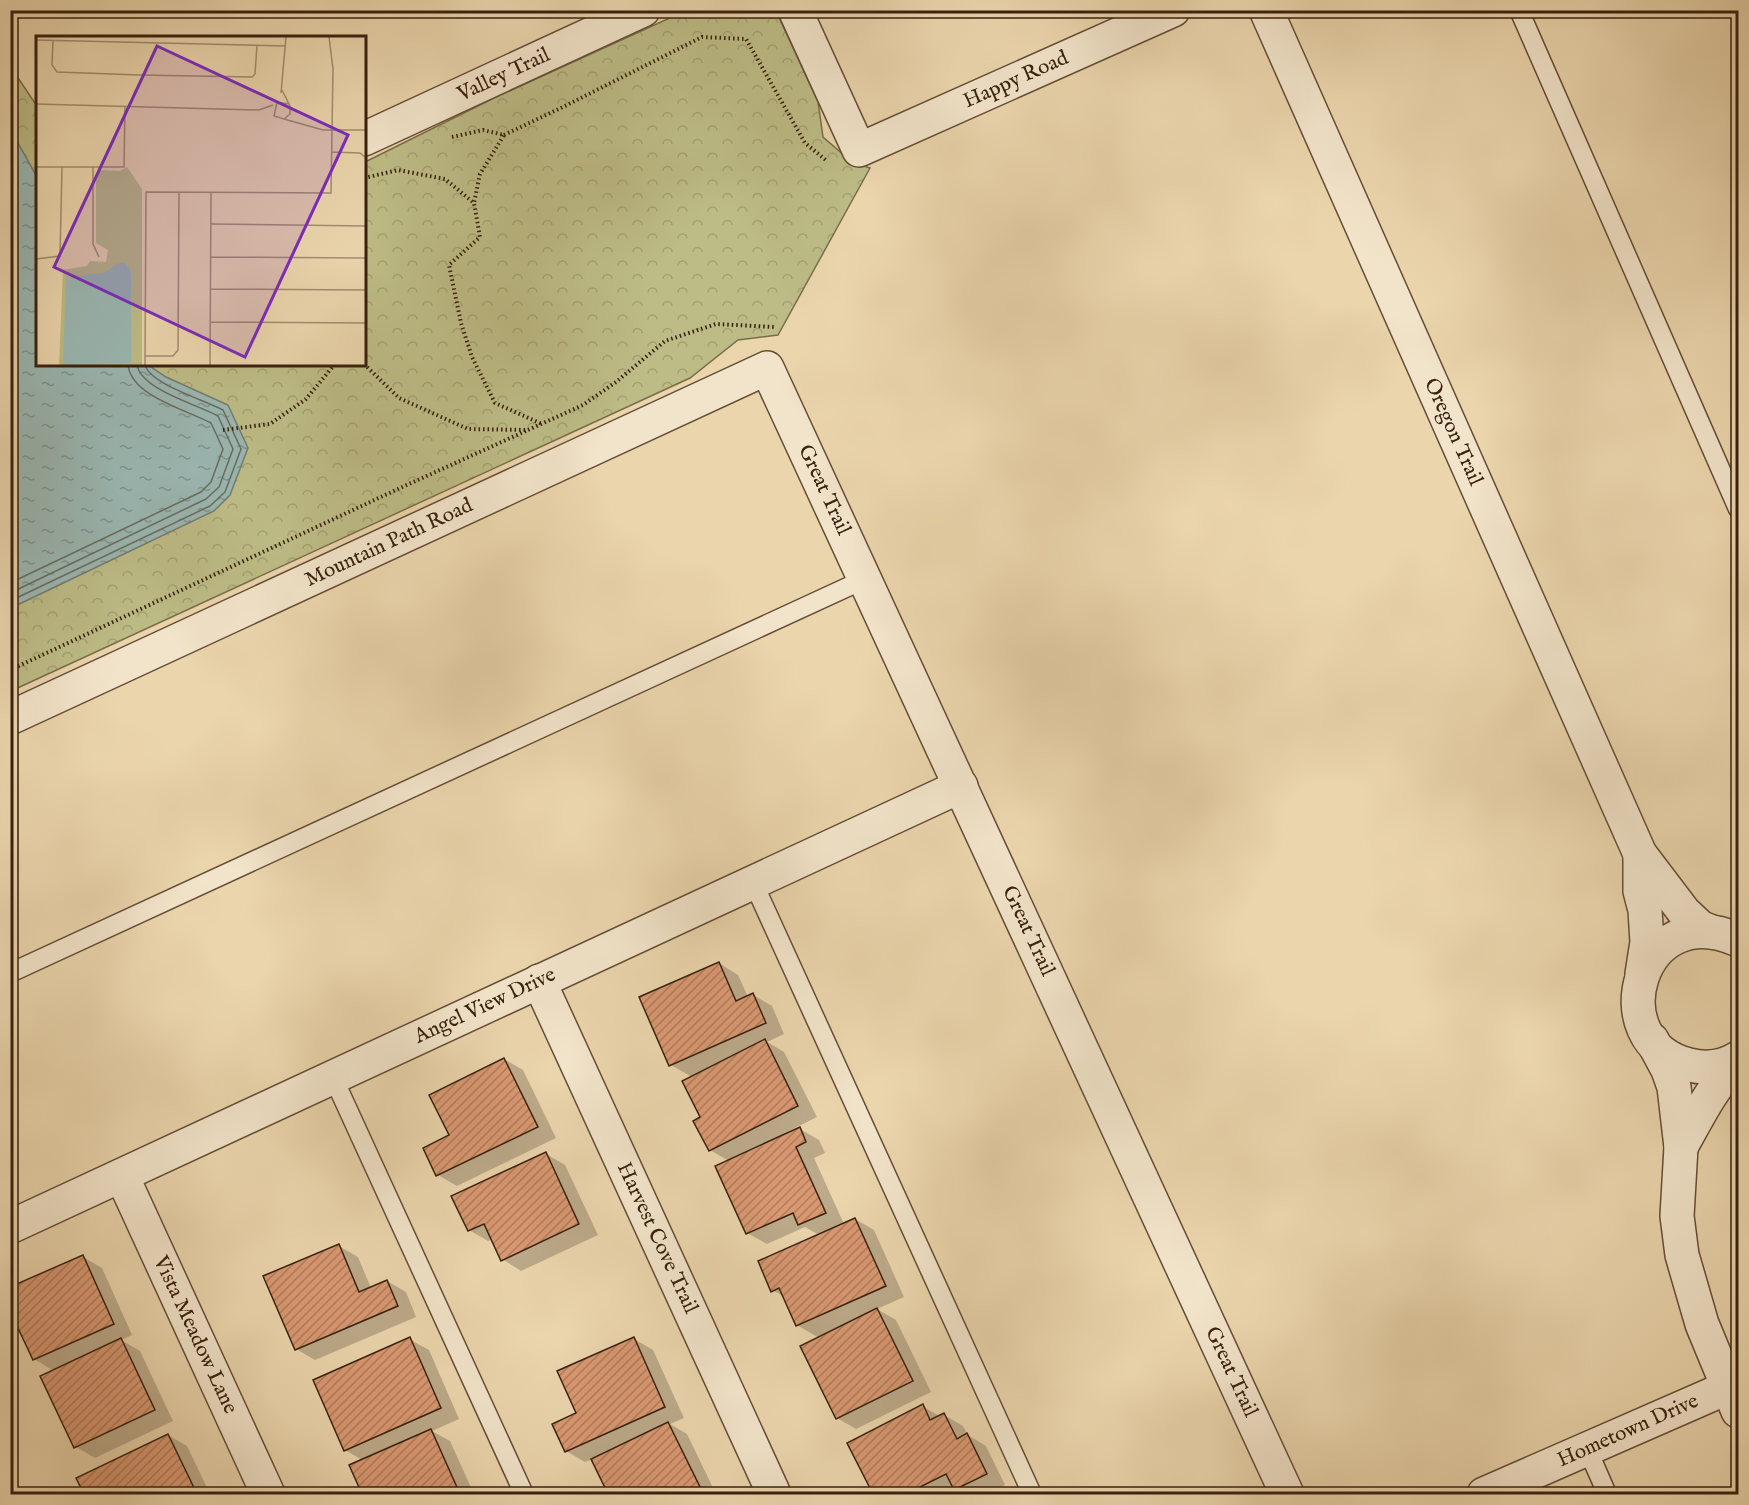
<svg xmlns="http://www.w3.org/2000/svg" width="1749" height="1505" font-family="'IM FELL English',serif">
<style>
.park{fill:url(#park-crowns);stroke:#7a6e4a;stroke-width:1.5}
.water{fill:url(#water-ripples);stroke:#737b71;stroke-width:1.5}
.shadow{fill:#0003}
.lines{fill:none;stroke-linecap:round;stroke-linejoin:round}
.shore{stroke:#696c60;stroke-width:1.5}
.building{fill:url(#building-hatch);stroke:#38210f;stroke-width:1.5}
.service-casing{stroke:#654e36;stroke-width:21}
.minor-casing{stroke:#654e36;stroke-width:36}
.path{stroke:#38210f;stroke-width:4;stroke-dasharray:1.5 3;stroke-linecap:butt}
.service{stroke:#f2e4ca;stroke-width:18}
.minor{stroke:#f2e4ca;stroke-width:33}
.labels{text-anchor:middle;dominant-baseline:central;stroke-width:4.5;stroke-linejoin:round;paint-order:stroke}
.street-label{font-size:21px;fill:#38210f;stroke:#f2e4ca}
.inset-road{fill:none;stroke:#a38d6e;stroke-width:1.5}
.view{fill:#7b2cbf;fill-opacity:0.15;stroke:#7b2cbf;stroke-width:3}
.inset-edge{fill:none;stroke:#38210f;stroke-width:3}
</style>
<defs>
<pattern id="park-crowns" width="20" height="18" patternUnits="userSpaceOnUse" patternTransform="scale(1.5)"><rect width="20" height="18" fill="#bdbc86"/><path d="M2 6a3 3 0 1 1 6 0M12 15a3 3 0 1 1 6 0" fill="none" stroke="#a3a172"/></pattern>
<pattern id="water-ripples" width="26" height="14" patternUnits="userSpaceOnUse" patternTransform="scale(1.5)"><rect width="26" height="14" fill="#9ab7b2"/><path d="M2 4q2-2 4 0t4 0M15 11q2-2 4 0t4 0" fill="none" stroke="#7f948f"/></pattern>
<pattern id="building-hatch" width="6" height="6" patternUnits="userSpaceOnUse" patternTransform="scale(1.5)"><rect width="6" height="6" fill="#d99872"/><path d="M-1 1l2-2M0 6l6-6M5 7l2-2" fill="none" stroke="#b17c5c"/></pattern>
</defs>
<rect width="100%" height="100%" fill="#ebd5ad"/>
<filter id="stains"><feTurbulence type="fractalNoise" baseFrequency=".00333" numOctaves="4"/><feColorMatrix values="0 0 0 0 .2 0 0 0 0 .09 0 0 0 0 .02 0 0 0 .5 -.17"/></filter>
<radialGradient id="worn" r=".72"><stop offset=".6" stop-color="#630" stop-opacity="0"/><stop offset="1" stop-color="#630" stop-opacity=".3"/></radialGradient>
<polygon class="park" points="685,11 776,11 818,102 823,137 852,162 870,168 778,335 738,340 690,378 11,691 10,66 37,106 38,364 364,364 365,162 492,99"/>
<polygon class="water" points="10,134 14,136 37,177 38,364 148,365 166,377 228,405 248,448 230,495 214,511 11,608"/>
<g class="shadow">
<polygon points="719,963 738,975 748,997 753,995 772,1006 784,1034 767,1042 784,1052 817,1117 783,1134 784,1136 800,1129 819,1140 825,1153 814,1158 844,1224 855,1219 874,1230 904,1297 877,1309 896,1320 931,1392 856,1429 837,1418 819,1338 797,1325 785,1297 772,1290 819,1235 805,1227 767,1244 747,1233 729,1161 710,1150 692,1077 671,1065"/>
<polygon points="504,1059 523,1070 556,1138 457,1186 438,1175 451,1136"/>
<polygon points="546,1154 565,1165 598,1235 521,1271 502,1259 493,1239 488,1241 469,1230"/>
<polygon points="339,1246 358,1257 371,1288 387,1281 406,1292 416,1317 315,1360 296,1349"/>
<polygon points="83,1257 102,1268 132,1335 121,1340 140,1351 173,1421 95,1458 76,1447 54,1371 34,1359"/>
<polygon points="409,1339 429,1350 459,1419 432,1431 450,1441 474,1494 364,1494 351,1466 364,1461 345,1450"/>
<polygon points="634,1339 653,1350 684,1418 670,1424 687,1434 716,1494 610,1494 593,1459 585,1462 566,1451 578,1414"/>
<polygon points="922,1406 941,1417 944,1415 963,1426 968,1435 986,1446 1005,1485 990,1492 994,1494 964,1494 956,1490 946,1494 875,1494 849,1443"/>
<polygon points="168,1435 187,1446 210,1494 85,1494 78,1479"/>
</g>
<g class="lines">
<g class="shore">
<path d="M10,583l191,-91 10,-10 12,-33 -12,-26c-24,-13 -81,-27 -83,-59"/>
<path d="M10,593l196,-94 13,-12 14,-38 -15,-33c-19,-11 -79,-27 -81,-52"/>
<path d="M10,601l200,-95 15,-14 16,-43 -18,-39c-16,-9 -76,-27 -78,-46"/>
</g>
</g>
<g class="building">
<polygon points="719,962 736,1001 753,993 766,1023 669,1066 639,997"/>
<polygon points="765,1039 798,1106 709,1151 693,1121 700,1117 682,1081"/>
<polygon points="504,1058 538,1127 436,1176 423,1148 449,1135 429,1095"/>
<polygon points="800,1127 806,1142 796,1147 826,1213 798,1225 793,1213 746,1234 715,1166"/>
<polygon points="546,1152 579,1224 501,1261 484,1224 468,1231 451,1196"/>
<polygon points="855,1218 886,1286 796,1326 779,1288 771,1292 758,1261"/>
<polygon points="339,1244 359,1292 387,1280 398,1306 295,1350 263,1276"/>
<polygon points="83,1255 114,1324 33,1360 10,1311 10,1287"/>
<polygon points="877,1308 913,1381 836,1419 800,1346"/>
<polygon points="410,1337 441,1408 344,1451 313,1380"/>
<polygon points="634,1337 665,1407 565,1452 552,1424 576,1413 557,1371"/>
<polygon points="121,1338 155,1410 74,1448 40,1376"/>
<polygon points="923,1404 930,1420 944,1413 957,1439 967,1433 987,1474 954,1490 946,1474 906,1494 873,1494 847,1443"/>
<polygon points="668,1422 701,1489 690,1494 608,1494 591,1459"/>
<polygon points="431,1429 460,1494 362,1494 349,1465"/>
<polygon points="168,1434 197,1494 84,1494 76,1478"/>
</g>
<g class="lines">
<defs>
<g id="service">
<polyline points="1519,10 1738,509"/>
<polyline points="753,882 1032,1494"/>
<polyline points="10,973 865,579"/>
<polyline points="333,1077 524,1494"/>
<polyline points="1587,1448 1607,1494"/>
</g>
<g id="minor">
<polyline points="795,10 859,150 1173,10"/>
<polyline points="1266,10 1640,854 1684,912 1700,927 1712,932"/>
<polyline points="364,139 643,10"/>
<polyline points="10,718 767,368 1287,1494"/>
<polyline points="1640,854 1640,891 1645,910 1647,942 1642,974"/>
<path d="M1738,940c-98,-45 -141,102 -49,125 17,4 35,2 49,-7"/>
<polyline points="539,981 774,1494"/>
<polyline points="1652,1040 1668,1070 1674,1087 1681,1147 1677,1216 1682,1255 1702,1324 1738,1411"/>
<path d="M1681,1147c17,-30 32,-62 57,-86"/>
<polyline points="122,1176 268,1494"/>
<polyline points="10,1227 961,786"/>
<polyline points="1484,1494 1738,1383"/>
</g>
</defs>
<use href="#service" class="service-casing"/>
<use href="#minor" class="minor-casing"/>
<g class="path">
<polyline points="504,135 565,106 702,37 746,39 805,143 827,161"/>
<polyline points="452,137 483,130 504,135 480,174 474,203"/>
<polyline points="364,178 398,170 445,179 474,203 480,237 449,265 461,323 472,357 495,403 542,424"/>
<polyline points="364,364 399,398 468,429 528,430 583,405 616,382 665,341 716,324 775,327"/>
<polyline points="223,430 270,424 306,399 335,364"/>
<polyline points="10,670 398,489 528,430"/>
</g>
<use href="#service" class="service"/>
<use href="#minor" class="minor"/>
</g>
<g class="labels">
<g class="street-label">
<text transform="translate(504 75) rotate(-25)">Valley Trail</text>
<text transform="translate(1016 80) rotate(-24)">Happy Road</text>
<text transform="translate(1453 432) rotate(66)">Oregon Trail</text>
<text transform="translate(824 490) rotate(65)">Great Trail</text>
<text transform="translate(389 543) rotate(-25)">Mountain Path Road</text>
<text transform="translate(1028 931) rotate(65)">Great Trail</text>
<text transform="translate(485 1006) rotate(-25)">Angel View Drive</text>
<text transform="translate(657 1238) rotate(65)">Harvest Cove Trail</text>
<text transform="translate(195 1335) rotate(65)">Vista Meadow Lane</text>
<text transform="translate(1231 1372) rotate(65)">Great Trail</text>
<text transform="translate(1628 1431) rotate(-24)">Hometown Drive</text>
</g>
</g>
<g transform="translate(36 36)">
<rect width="330" height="330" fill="#ebd5ad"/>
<path d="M91,131l15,22v176h-83l4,-95 24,-4 3,-5 16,1 2,-12 -12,-7v-69l3,-4 21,1z" fill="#bdbc86"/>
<path d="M83,227h6l6,8v92l-68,2 3,-88 38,-4z" fill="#9ab7b2"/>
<path class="inset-road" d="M0,4l250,6M17,4l-1,25 5,7 82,3 113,2 3,-3 2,-29M246,54l8,16v8l-6,5 -10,-3 3,-14 12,2M245,57l5,-56M0,68l223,6 14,-5M248,83l39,11h43M296,116l28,1 6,5M0,131h88l1,-60M57,131v77l6,13M174,188l156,2M174,221l156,1M0,223l24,-3 2,-89M174,253l156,1M174,286l156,1M109,320h28l5,-6 1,-158M109,329l1,-173 185,1 2,-124 -4,-32M174,329l1,-173"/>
<path class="view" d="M121,10l191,89 -103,222 -191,-90z"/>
<rect width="330" height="330" class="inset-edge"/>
</g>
<rect width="1749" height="1505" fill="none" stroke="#ebd5ad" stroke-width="36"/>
<rect x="12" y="12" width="1725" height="1481" fill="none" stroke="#38210f" stroke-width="3"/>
<rect x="18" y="18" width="1713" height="1469" fill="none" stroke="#38210f" stroke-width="1.5"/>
<rect width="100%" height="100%" filter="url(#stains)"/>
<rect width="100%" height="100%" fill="url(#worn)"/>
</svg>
